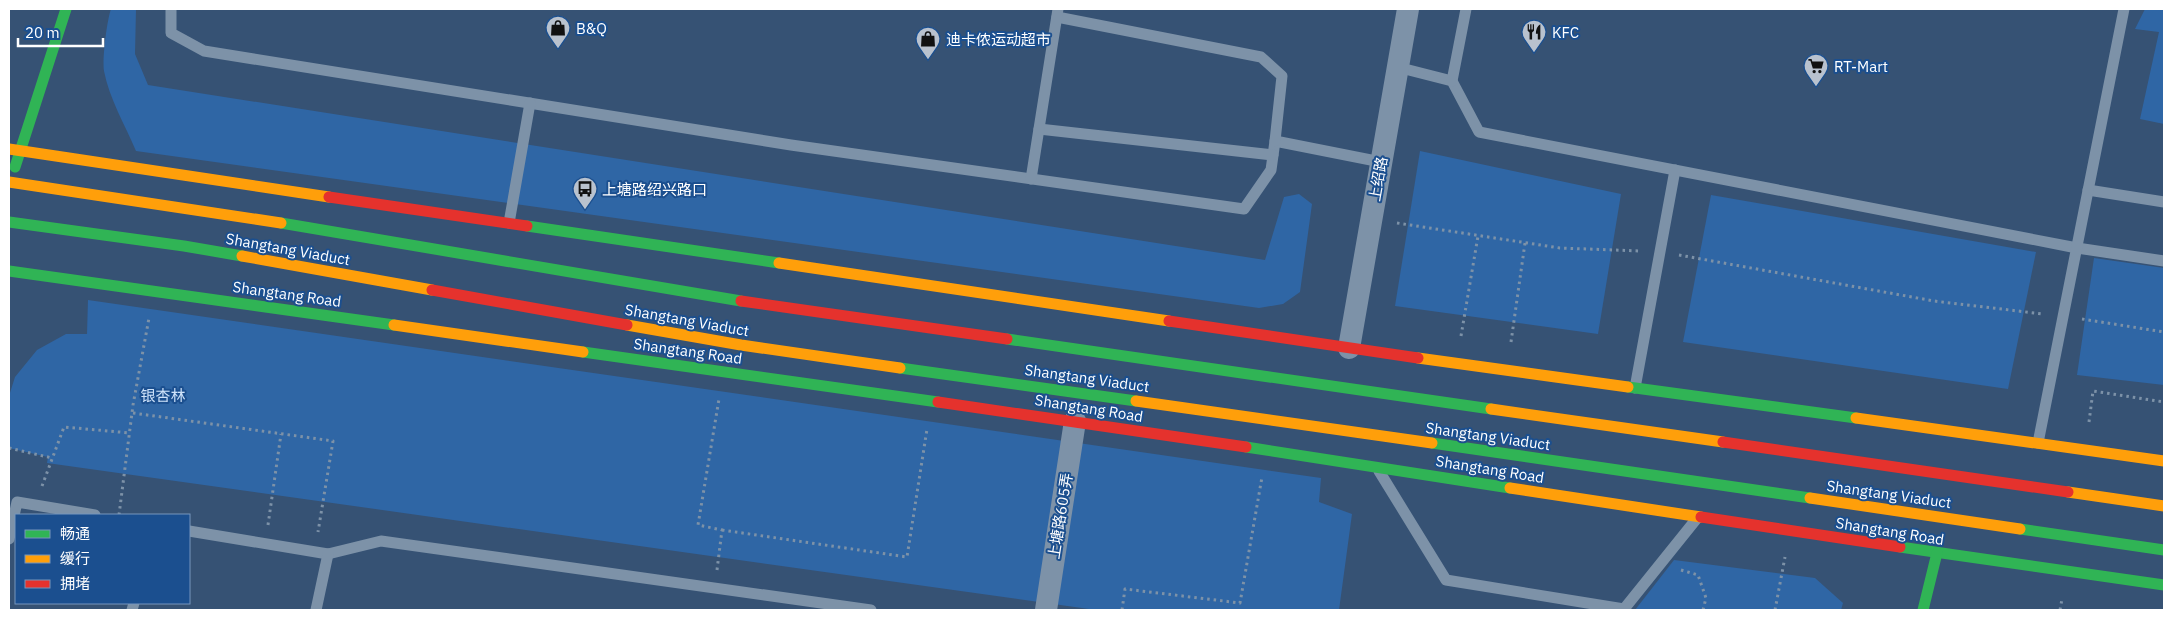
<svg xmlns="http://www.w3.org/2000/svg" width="2173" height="619" font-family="'IBM Plex Sans','Noto Sans SC',sans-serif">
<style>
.green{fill:#2f66a5}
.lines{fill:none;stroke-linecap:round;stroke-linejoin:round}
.path{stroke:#7d92a8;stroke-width:3;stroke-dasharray:2.5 4;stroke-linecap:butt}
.lane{stroke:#7d92a8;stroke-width:11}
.street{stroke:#7d92a8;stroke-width:22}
.fast{stroke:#30b455;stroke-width:11}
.slow{stroke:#ff9f0a;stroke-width:11}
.jam{stroke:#e5322d;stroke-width:11}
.labels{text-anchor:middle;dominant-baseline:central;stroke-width:4;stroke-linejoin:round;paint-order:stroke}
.poi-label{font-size:15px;fill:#fff;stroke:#1b4f8f;text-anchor:start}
.street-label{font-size:15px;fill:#fff;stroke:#1b4f8f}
.park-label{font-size:15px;fill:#cfe3fa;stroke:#1b4f8f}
</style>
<rect width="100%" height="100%" fill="#365274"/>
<g class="green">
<path d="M111,9h25l-1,45 13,31 1117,175 19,-63 15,-3 13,10 -12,88 -17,12 -24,4 -1123,-157c-11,-26 -27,-53 -32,-80 -2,-12 3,-51 7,-62z"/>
<polygon points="2145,9 2164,9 2164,124 2140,119 2159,32 2135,29"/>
<polygon points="1420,151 1621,194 1598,334 1395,306"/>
<polygon points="1711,195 2036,252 2008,389 1683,342"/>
<polygon points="2094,258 2164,268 2164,385 2077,375"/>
<polygon points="88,300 1321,478 1319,502 1352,514 1339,610 1096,610 47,463 48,457 9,448 9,396 15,377 37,350 66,334 87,334"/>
<polygon points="1674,560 1815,578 1843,603 1841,610 1635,610"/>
</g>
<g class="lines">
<g class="path">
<polyline points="1397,223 1560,248 1641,251"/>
<polyline points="1679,255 1934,301 2043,314"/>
<polyline points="2082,319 2164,332"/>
<polyline points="1461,336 1478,236"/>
<polyline points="1511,342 1525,243"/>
<polyline points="133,413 333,441 318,532"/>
<polyline points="2089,422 2093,391 2164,402"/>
<polyline points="9,448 52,458"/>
<polyline points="42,486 64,427 130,433"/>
<polyline points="119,515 133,405 149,318"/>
<polyline points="268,525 281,434"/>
<polyline points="722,530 907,557 927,429"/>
<polyline points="717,570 722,530 698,525 719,399"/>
<polyline points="1681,570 1698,575 1706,598 1703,610"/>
<polyline points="1122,610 1125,589 1240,603 1262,477"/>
<polyline points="1775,610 1785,557"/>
<polyline points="2060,610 2062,599"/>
</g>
<g class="lane">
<polyline points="171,9 171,33 204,51 791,145 1244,209 1271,170 1275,141 1381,162"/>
<polyline points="1057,17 1261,57 1282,76 1275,141"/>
<polyline points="1397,67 1452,81 1479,132 2077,248 2164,261"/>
<polyline points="1452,81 1466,9"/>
<polyline points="1039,129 1273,155"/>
<polyline points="1031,179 1058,9"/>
<polyline points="2088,190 2164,202"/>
<polyline points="509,223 530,103"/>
<polyline points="1635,388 1675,170"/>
<polyline points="2038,443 2124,9"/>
<polyline points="1379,471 1446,580 1624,609 1698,517"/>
<polyline points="189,531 328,554 381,541 871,610"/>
<polyline points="9,539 17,502 95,515"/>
<polyline points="132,610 134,603"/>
<polyline points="316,610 328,554"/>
</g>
<g class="street">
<polyline points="1349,348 1408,9"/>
<polyline points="1046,610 1075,421"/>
</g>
<g class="fast">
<polyline points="15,167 66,9"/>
<polyline points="9,222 184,246 242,256"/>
<polyline points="281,223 741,301"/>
<polyline points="527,226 779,263"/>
<polyline points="9,271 394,325"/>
<polyline points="1007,339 1491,409"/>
<polyline points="583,352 938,402"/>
<polyline points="900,368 1136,401"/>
<polyline points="1628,387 1856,418"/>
<polyline points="1432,443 1810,498"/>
<polyline points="1246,447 1510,488"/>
<polyline points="2020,529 2164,550"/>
<polyline points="1900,547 2164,585"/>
<polyline points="1923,610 1937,553"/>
</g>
<g class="slow">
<polyline points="9,149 329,197"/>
<polyline points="9,182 281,223"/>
<polyline points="242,256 432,290"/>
<polyline points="779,263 1169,321"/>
<polyline points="394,325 583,352"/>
<polyline points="627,325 741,345 900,368"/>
<polyline points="1418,358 1628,387"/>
<polyline points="1136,401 1432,443"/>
<polyline points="1491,409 1723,442"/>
<polyline points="1856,418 2164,461"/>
<polyline points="1510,488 1701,517"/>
<polyline points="2068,492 2164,506"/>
<polyline points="1810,498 2020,529"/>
</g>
<g class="jam">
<polyline points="329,197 527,226"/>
<polyline points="432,290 627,325"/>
<polyline points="741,301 1007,339"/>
<polyline points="1169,321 1418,358"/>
<polyline points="938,402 1246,447"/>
<polyline points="1723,442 2068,492"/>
<polyline points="1701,517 1900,547"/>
</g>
</g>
<defs>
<symbol id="shop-pin" viewBox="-11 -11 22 30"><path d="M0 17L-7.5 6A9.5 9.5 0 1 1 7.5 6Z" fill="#b9c2ce" stroke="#1b4f8f"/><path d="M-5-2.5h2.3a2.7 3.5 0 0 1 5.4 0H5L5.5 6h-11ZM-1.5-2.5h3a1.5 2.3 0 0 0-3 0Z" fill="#111"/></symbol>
<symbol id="restaurant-pin" viewBox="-11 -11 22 30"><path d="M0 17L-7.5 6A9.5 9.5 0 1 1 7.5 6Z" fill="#b9c2ce" stroke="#1b4f8f"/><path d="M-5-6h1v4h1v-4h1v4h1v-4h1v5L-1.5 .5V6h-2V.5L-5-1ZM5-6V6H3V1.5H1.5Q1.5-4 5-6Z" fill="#111"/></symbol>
<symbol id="supermarket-pin" viewBox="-11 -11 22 30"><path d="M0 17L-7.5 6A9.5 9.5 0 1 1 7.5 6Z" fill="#b9c2ce" stroke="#1b4f8f"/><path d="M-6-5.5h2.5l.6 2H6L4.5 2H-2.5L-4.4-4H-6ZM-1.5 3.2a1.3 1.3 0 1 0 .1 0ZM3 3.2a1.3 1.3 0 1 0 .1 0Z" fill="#111"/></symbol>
<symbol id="bus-pin" viewBox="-11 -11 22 30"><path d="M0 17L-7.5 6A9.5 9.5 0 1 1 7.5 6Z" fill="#b9c2ce" stroke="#1b4f8f"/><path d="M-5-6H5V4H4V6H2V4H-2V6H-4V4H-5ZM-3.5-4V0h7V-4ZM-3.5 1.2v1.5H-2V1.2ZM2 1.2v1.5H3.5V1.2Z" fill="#111"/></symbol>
</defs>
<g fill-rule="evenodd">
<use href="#shop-pin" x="544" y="14" width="28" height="38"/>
<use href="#restaurant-pin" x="1520" y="18" width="28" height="38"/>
<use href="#shop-pin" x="914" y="25" width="28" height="38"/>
<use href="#supermarket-pin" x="1802" y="52" width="28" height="38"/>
<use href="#bus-pin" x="571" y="175" width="28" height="38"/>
</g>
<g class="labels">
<g class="poi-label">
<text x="576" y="28">B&amp;Q</text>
<text x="1552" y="32">KFC</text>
<text x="946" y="39">迪卡侬运动超市</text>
<text x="1834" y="66">RT-Mart</text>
<text x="602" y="189">上塘路绍兴路口</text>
</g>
<g class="street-label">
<text transform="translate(1378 179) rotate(-80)">上绍路</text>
<text transform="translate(288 249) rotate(10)">Shangtang Viaduct</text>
<text transform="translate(287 294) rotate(8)">Shangtang Road</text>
<text transform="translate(687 320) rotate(10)">Shangtang Viaduct</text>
<text transform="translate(688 351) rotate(8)">Shangtang Road</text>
<text transform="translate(1087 378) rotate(8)">Shangtang Viaduct</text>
<text transform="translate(1089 408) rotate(9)">Shangtang Road</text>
<text transform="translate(1488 436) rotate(8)">Shangtang Viaduct</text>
<text transform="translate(1490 469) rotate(9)">Shangtang Road</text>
<text transform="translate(1889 494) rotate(8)">Shangtang Viaduct</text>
<text transform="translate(1060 516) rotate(-81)">上塘路605弄</text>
<text transform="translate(1890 531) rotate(9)">Shangtang Road</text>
</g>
<g class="park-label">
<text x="163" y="395">银杏林</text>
</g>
</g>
<rect width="2173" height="619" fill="none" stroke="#ffffff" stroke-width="20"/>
<rect x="15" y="514" width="175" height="90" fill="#1b4f8f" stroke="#7695bc"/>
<rect x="25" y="530" width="25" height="8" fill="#30b455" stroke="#7695bc"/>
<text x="60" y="539" font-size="15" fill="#ffffff">畅通</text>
<rect x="25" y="555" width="25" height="8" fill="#ff9f0a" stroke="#7695bc"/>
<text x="60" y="564" font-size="15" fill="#ffffff">缓行</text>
<rect x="25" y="580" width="25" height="8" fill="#e5322d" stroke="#7695bc"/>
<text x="60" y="589" font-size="15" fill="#ffffff">拥堵</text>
<path d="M18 38v8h85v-8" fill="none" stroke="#ffffff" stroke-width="2.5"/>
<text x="25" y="38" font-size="15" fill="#ffffff" stroke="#1b4f8f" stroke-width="4" paint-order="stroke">20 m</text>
</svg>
